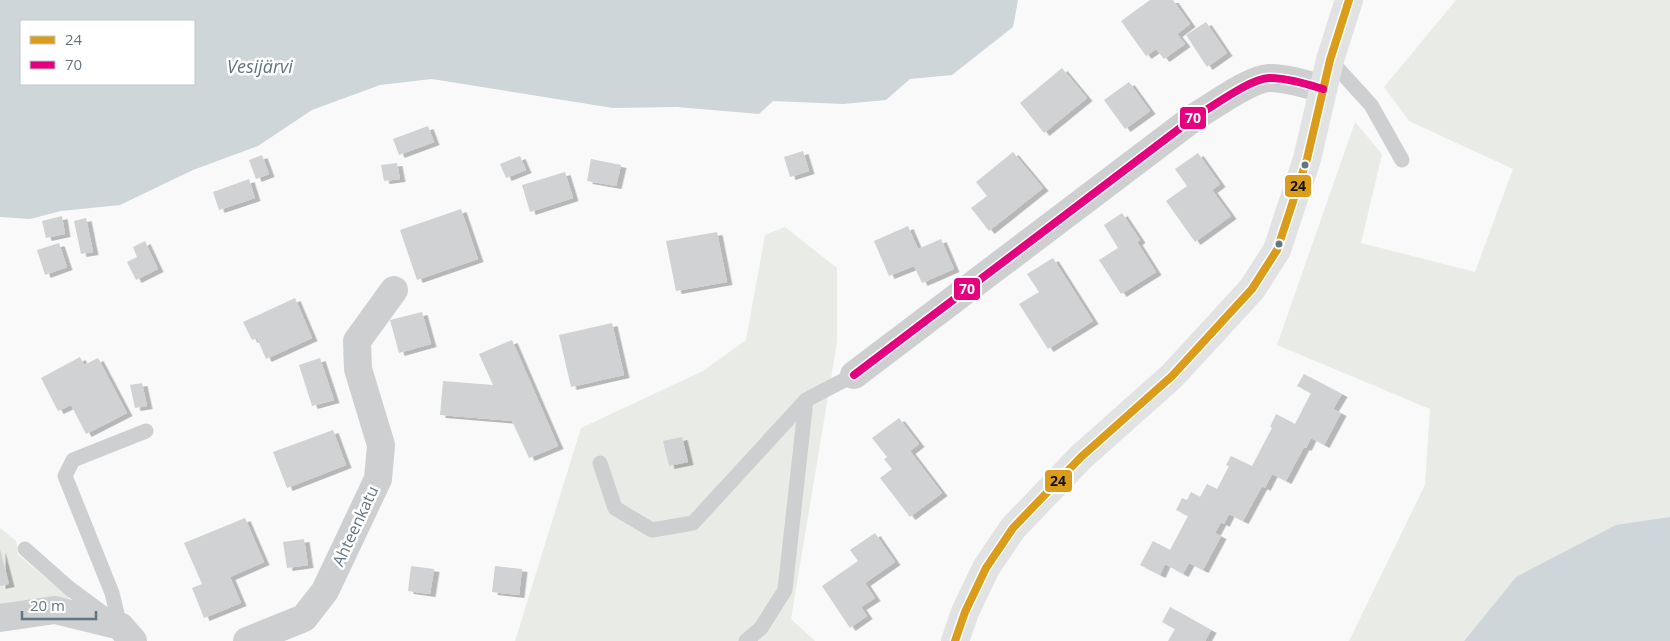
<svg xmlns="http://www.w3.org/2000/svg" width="1670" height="641" font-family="'Open Sans',sans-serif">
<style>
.green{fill:#e8ebe6}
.water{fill:#ced6d9;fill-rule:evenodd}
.building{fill:#d0d2d3;filter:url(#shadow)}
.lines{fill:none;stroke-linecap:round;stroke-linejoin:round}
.lane{stroke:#cecfd0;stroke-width:15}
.street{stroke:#cecfd0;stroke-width:28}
.secondary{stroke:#e1e2e2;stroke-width:28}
.bus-1-casing{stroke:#fff;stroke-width:11}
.bus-2-casing{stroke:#fff;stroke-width:11}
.bus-1{stroke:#da9c1a;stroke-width:8}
.bus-2{stroke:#e5007d;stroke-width:8}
.bus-dot{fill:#657683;stroke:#fff;stroke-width:2}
.labels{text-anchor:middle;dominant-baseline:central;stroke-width:5;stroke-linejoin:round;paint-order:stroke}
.street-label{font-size:16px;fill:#657683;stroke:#fff}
.water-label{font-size:18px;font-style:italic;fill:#60757c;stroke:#fff}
.line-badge{stroke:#fff;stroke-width:2}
.badge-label{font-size:14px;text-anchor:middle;font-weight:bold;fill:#fff}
.pale-badge-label{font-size:14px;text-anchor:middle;font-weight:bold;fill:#111}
</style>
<defs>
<filter id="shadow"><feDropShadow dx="5.5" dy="3" stdDeviation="0" flood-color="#0004"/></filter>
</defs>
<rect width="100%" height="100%" fill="#f9f9f9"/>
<g class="green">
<polygon points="1456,0 1670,0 1670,517 1516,577 1464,641 1349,641 1425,485 1430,409 1277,345 1355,122 1382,154 1361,243 1475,272 1513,169 1409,121 1384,87"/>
<polygon points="785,227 837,268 837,342 791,619 815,641 515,641 581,428 703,371 746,340 765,235"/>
<polygon points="0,528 16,541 18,555 70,598 0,611"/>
</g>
<g class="water">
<path d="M0,0h1018l-5,27 -61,48 -42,4 -24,21 -43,4 -70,-3 -14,13 -82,-7 -64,1 -181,-29 -52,6 -68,25 -54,36 -65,24 -73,35 -59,6 -31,8 -30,-2zM194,21v63h-173v-63z"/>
<polygon points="1670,517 1670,641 1464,641 1516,577 1616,525"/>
</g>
<g class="building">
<polygon points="1150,0 1173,0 1190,24 1177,34 1185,44 1164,59 1156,49 1146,56 1121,21"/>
<polygon points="1206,22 1227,53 1207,67 1186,35"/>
<polygon points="1062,68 1087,98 1044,133 1020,103"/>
<polygon points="1129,82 1150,111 1125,129 1104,100"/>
<polygon points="428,126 434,142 399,155 393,139"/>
<polygon points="803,151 809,171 790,177 784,157"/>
<polygon points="1013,152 1043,188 989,231 971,208 987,196 976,182"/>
<polygon points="1198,153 1220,184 1212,190 1231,216 1195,242 1166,201 1187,186 1175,169"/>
<polygon points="262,155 269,174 256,179 249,160"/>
<polygon points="520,156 526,170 506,178 500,164"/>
<polygon points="591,159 621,165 616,186 587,181"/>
<polygon points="397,163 400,179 384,181 381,165"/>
<polygon points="565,172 573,198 530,212 522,185"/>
<polygon points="249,179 255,198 219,210 213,192"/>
<polygon points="461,209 478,259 417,280 400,230"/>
<polygon points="1122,213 1140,240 1137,242 1156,272 1121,294 1099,260 1118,248 1104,225"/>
<polygon points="62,216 65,234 46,238 42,221"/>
<polygon points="86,218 93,252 81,254 74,221"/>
<polygon points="908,226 918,249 941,239 954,269 922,283 914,266 889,276 874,241"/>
<polygon points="717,232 727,282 676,291 666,241"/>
<polygon points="145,241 158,269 136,280 127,262 137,257 133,247"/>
<polygon points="59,243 67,267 45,275 37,250"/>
<polygon points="1053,258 1093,321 1048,349 1019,304 1039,292 1027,274"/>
<polygon points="295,298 312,338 266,359 257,338 252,340 243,322"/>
<polygon points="422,312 431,344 399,353 390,320"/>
<polygon points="612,323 624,375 571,387 559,335"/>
<polygon points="512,340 558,446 529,458 512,421 440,415 443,381 493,385 479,354"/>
<polygon points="80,357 84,365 98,358 127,413 86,434 71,405 58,411 41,378"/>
<polygon points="320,358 334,400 312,406 299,365"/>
<polygon points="1304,374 1342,394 1333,409 1341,413 1324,445 1311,438 1306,448 1304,447 1286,481 1272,474 1265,488 1262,486 1243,521 1229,514 1224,524 1221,522 1215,533 1221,536 1203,570 1189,563 1183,574 1165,564 1160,575 1140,565 1153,541 1170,550 1188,516 1176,510 1182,498 1187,500 1191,492 1200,497 1207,484 1217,489 1229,466 1226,465 1231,456 1252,466 1272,428 1270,427 1276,414 1295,424 1311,393 1297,386"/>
<polygon points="142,383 147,406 135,408 130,385"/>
<polygon points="899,418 919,444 910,451 942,493 910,517 880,478 892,469 884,459 887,457 872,438"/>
<polygon points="333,430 346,465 287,488 273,452"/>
<polygon points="682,437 688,462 669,466 663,441"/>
<polygon points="245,518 264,562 230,577 241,603 204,618 192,588 202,584 184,543"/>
<polygon points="875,533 895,562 865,583 875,598 861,607 867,616 850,628 822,586 858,561 850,550"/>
<polygon points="304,539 308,565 287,568 283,542"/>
<polygon points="0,549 9,584 0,586"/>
<polygon points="411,566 434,569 430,594 408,591"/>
<polygon points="495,566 522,569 519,595 492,592"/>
<polygon points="1170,607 1211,630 1205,641 1168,641 1175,629 1162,622"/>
</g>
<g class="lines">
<g class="lane">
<polyline points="1330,60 1371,105 1402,160"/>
<polyline points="600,463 615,508 652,530 693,523 806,400"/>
<polyline points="25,549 69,588 107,616"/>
<polyline points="120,626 112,593 65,476 73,460 146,431"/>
<polyline points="746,641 761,628 785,590 806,400 854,375"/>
</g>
<g class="street">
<path d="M854,375l342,-259c18,-10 53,-37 73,-38 18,0 37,6 54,11"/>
<polyline points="0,618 55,610 120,626 133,641"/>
<polyline points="247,641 304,618 325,591 378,479 381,445 358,369 357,341 394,290"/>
</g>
<polyline class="secondary" points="955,641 965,612 986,568 1013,528 1081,457 1172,376 1252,289 1277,250 1307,159 1330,60 1349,0"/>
<defs>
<polyline id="bus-1" points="955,641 965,612 986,568 1013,528 1081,457 1172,376 1252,289 1277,250 1307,159 1330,60 1349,0"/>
<path id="bus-2" d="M854,375l342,-259c18,-10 53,-37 73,-38 18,0 37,6 54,11"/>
</defs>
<use href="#bus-1" class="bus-1-casing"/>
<use href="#bus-2" class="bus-2-casing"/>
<use href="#bus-1" class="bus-1"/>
<use href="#bus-2" class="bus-2"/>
</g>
<g class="bus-dot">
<circle cx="1305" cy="165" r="4.5"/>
<circle cx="1279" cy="244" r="4.5"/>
</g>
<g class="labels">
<g class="street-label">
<text transform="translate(355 526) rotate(-65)">Ahteenkatu</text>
</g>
<g class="water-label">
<text x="260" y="66">Vesijärvi</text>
</g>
</g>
<g class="line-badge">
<rect x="1179" y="106" width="28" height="24" rx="5" fill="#e5007d"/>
<rect x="1284" y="174" width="28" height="24" rx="5" fill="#da9c1a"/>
<rect x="953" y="277" width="28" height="24" rx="5" fill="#e5007d"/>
<rect x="1044" y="469" width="29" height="24" rx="5" fill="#da9c1a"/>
</g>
<g class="badge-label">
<text x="1193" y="123">70</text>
<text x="967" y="294">70</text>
</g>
<g class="pale-badge-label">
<text x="1298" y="191">24</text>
<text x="1058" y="486">24</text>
</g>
<rect x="20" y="20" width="175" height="65" fill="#ffffff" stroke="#c1c8cd"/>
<rect x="30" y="36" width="25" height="8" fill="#da9c1a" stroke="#c1c8cd"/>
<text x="65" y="45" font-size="15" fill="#657683">24</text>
<rect x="30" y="61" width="25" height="8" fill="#e5007d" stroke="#c1c8cd"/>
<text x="65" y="70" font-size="15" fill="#657683">70</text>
<path d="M22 611v8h74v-8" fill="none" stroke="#657683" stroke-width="2.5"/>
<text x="30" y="611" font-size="15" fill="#657683" stroke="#ffffff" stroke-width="4" paint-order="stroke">20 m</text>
</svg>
